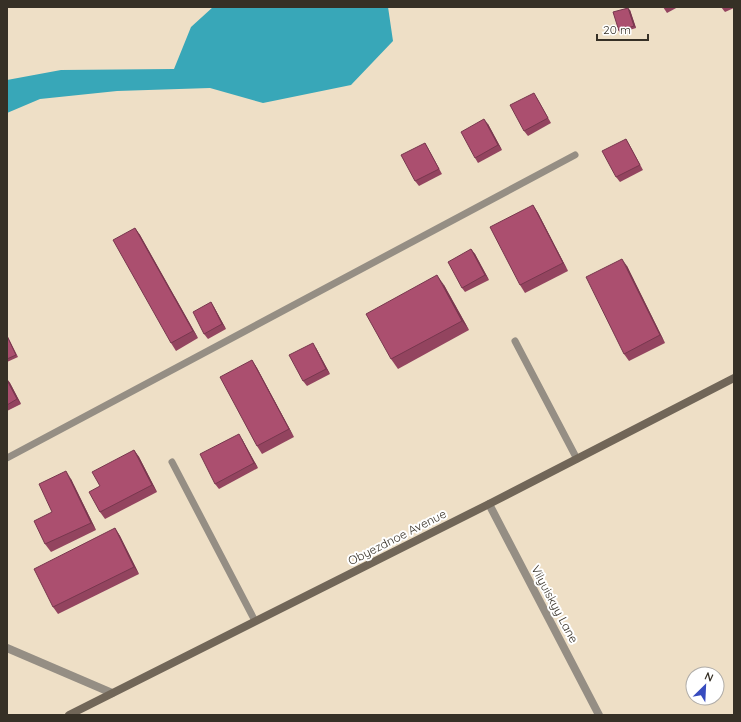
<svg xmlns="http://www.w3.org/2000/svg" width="741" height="722" font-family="Quicksand,sans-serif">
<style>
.water{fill:#38a7b8}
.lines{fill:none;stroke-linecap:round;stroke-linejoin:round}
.lane{stroke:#958e84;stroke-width:7}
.street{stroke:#958e84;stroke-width:8}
.secondary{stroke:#716658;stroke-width:8}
.wall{fill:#93445f}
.shaded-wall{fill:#78374e}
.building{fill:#ab4f6f;stroke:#78374e}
.labels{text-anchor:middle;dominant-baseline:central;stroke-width:4;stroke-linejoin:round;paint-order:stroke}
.street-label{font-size:12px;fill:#363026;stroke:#fff}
</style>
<rect width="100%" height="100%" fill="#eedfc6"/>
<polygon class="water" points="213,7 388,7 393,41 351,85 263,103 210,88 117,91 40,99 7,113 7,80 61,70 174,69 191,27"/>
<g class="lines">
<g class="lane">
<polyline points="515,341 577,459"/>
<polyline points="7,458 575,155"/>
<polyline points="172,462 255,621"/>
</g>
<g class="street">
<polyline points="489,504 599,715"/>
<polyline points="7,648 112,693"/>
</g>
<polyline class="secondary" points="69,715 489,504 734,378"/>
</g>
<g class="wall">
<polygon points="663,7 678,7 667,13"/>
<polygon points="721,7 734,7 734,8 725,12"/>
<polygon points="630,10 636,28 620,33 619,31"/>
<polygon points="537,98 551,123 528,136 524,131"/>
<polygon points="488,124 502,150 478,163 475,158"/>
<polygon points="626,139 629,144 643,170 620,182 616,177"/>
<polygon points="425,143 428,148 442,174 419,186 415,181"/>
<polygon points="533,205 538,213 568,271 525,293 520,285"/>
<polygon points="135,228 140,235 198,338 176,351 171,343"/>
<polygon points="471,249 475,254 489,280 465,292 462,288"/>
<polygon points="627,266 665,343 629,361 624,354"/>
<polygon points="444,285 469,330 398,369 391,359"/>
<polygon points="211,302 214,307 226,329 208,339 204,334"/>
<polygon points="7,335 18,357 7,362"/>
<polygon points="316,348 330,374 307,386 303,381"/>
<polygon points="252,360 257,368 294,437 262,454 257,446"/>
<polygon points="7,379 10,383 21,404 7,411"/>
<polygon points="242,439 258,468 219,489 215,484"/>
<polygon points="134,450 139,457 157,492 105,519 100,512 100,486"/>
<polygon points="71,479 96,530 51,552 45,544 52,512"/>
<polygon points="115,528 120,536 139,574 58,614 53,607"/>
</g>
<g class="shaded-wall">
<polygon points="628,8 630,10 636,28 634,26"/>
<polygon points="484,119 488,124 502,150 498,145"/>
<polygon points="533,205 538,213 568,271 563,263"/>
<polygon points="135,228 140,235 198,338 193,331"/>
<polygon points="471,249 475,254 489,280 485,275"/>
<polygon points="622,259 627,266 665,343 660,335"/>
<polygon points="437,275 444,285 469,330 462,321"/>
<polygon points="211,302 214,307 226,329 222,324"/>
<polygon points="313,343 316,348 330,374 326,369"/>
<polygon points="252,360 257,368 294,437 289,429"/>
<polygon points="7,379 10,383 21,404 17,399"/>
<polygon points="239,434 242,439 258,468 254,463"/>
<polygon points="134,450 139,457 157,492 152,485"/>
<polygon points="66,471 71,479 96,530 91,523"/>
<polygon points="115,528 120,536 139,574 134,567"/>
</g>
<g class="building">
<polygon points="628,8 634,26 619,31 613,12"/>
<polygon points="534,93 548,118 524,131 510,105"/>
<polygon points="484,119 498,145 475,158 461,132"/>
<polygon points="626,139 640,165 616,177 602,151"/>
<polygon points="425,143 439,169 415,181 401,155"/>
<polygon points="533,205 563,263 520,285 490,227"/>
<polygon points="135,228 193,331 171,343 113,240"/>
<polygon points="471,249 485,275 462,288 448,262"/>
<polygon points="622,259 660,335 624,354 586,277"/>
<polygon points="437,275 462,321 391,359 366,314"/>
<polygon points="211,302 222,324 204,334 193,312"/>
<polygon points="7,336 16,355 7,359"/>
<polygon points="313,343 326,369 303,381 289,355"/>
<polygon points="252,360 289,429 257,446 220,377"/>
<polygon points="7,380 17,399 7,405"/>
<polygon points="239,434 254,463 215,484 200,454"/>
<polygon points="134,450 152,485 100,512 89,492 100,486 92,472"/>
<polygon points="66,471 91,523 45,544 34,521 52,512 39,484"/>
<polygon points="115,528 134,567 53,607 34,569"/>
</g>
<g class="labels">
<g class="street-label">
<text transform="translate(397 537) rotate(-27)">Obyezdnoe Avenue</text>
<text transform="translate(555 604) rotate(62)">Vilyuiskyy Lane</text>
</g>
</g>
<rect width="741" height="722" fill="none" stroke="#363026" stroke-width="16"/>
<g transform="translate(705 686) rotate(24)"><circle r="19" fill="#ffffff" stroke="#afaca8"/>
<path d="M0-3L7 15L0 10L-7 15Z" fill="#374cbf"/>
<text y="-6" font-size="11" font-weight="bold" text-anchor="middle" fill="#363026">N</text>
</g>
<path d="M597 34v6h51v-6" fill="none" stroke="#363026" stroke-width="2"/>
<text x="603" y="34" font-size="12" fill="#363026" stroke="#ffffff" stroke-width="3" paint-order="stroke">20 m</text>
</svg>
